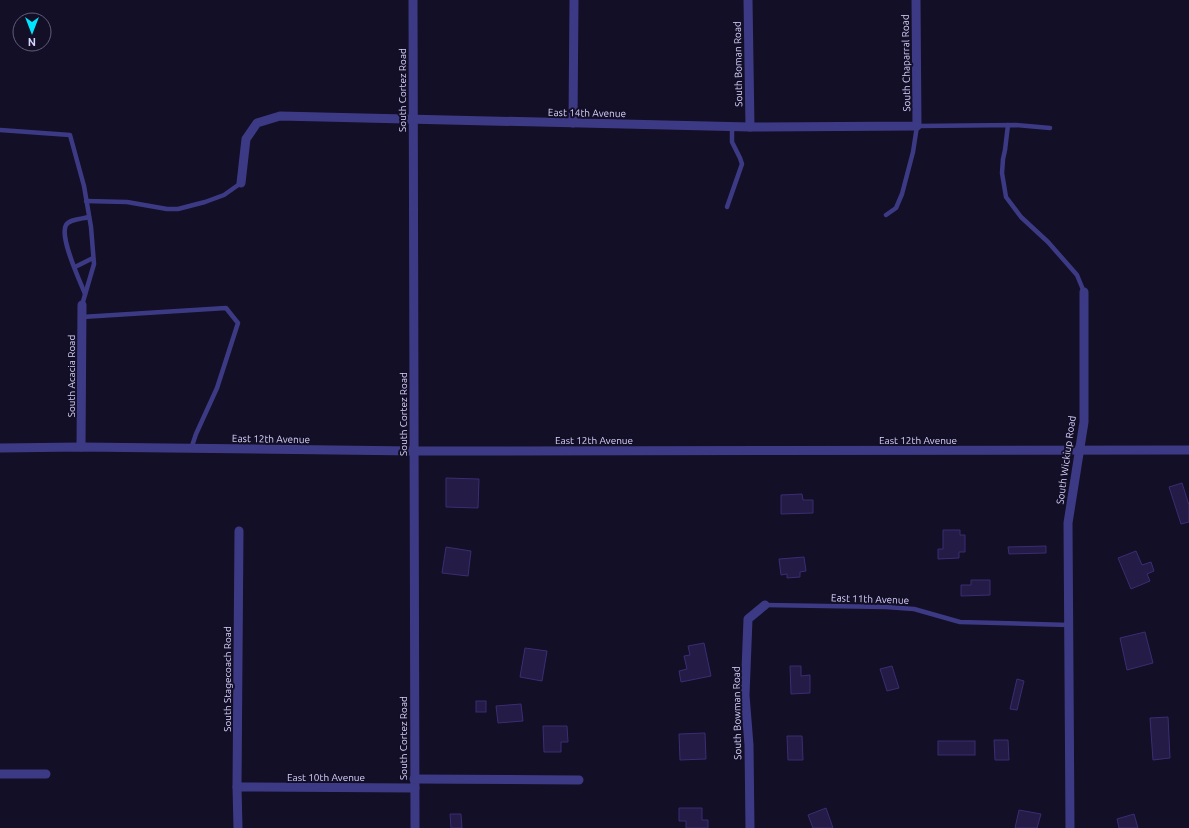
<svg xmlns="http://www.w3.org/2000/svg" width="1189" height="828" font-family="Ubuntu,sans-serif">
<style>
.building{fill:#241b47;stroke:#3b2d73}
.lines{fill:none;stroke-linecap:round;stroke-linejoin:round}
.service{stroke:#3d3a85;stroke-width:4.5}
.minor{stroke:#3d3a85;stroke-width:9}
.labels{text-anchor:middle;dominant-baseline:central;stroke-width:4;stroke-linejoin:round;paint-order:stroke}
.street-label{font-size:10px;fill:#d9d4ff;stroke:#130f26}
</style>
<rect width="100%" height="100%" fill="#130f26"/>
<g class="building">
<polygon points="446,478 479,479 478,508 446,507"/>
<polygon points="1182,483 1189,505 1189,522 1181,524 1169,487"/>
<polygon points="802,494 803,500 813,500 813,513 781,514 781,495"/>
<polygon points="943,530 960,530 960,535 965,535 965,552 959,552 959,558 938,559 938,549 943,549"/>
<polygon points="1046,546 1046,553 1009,554 1008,547"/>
<polygon points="446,547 471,551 468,576 442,573"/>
<polygon points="1136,551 1142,565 1151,562 1154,571 1147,574 1150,581 1131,589 1118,558"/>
<polygon points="804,557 806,571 800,572 800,577 787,578 787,574 781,575 779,559"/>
<polygon points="971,580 990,580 990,595 961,596 961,585 971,585"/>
<polygon points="1145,632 1153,663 1127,670 1120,638"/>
<polygon points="704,643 711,676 681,682 679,671 687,669 684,656 690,655 688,646"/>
<polygon points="525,648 547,651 542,681 520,677"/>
<polygon points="790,666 801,666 801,676 810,675 810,693 791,694"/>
<polygon points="892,666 899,688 887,691 880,669"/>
<polygon points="1017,679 1024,681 1017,710 1010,709"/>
<rect x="476" y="701" width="10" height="11"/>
<polygon points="521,704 523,721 498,723 496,706"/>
<polygon points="1168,717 1170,758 1153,760 1150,718"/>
<polygon points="543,726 567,726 568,742 561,742 561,752 544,752"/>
<polygon points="705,733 706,759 680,760 679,734"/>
<polygon points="787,736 802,736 803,760 788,760"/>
<polygon points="994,740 1008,740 1009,760 995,760"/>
<rect x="938" y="741" width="37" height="14"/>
<polygon points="679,808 702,808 702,820 708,820 708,828 686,828 686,821 679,821"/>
<polygon points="826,808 833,828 813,828 808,815"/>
<polygon points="1019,810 1041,814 1037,828 1015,828"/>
<polygon points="450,814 461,814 462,828 451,828"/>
<polygon points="1134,814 1138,828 1119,828 1117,819"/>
</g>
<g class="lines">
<g class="service">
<polyline points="1008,125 1005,150 1003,159 1002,173 1006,197 1021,217 1048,242 1077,275 1084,292"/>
<polyline points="0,130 70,135 84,186 91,227 94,264 82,305"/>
<polyline points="86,201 127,202 167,209 178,209 205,202 224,195 241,183"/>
<polyline points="727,207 742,164 740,158 732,142 732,127"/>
<polyline points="886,215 896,208 902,194 913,152 917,126 1016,125 1050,128"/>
<polyline points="75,267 93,258"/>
<path d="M85,294c-5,-13 -26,-57 -19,-69 4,-6 16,-6 23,-8"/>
<polyline points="82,317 226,308 238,323 217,388 196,434 191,449"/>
<polyline points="765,605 886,607 914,609 960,622 1069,625"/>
</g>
<g class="minor">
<polyline points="413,0 415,828"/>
<polyline points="748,0 750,127"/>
<polyline points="573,123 574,0"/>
<polyline points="241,183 246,139 257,123 280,116 750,127 917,126 916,0"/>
<polyline points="81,447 82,305"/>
<polyline points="0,448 81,447 414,451 1189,450"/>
<polyline points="0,774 46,774"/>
<polyline points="414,779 579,780"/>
<polyline points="237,787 415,788"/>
<polyline points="238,828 237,787 239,531"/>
<polyline points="750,828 749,745 745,695 748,619 765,605"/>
<polyline points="1070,828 1068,523 1084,422 1084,292"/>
</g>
</g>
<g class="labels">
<g class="street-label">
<text transform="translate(906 63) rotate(-91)">South Chaparral Road</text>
<text transform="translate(738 64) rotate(-91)">South Boman Road</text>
<text transform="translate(402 90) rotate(-90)">South Cortez Road</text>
<text transform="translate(587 113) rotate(1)">East 14th Avenue</text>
<text transform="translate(71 376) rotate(-90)">South Acacia Road</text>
<text transform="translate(403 414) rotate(-90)">South Cortez Road</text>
<text transform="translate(271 439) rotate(1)">East 12th Avenue</text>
<text x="594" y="440">East 12th Avenue</text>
<text x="918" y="440">East 12th Avenue</text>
<text transform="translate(1066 460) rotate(-82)">South Wickiup Road</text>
<text transform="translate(870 599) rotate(2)">East 11th Avenue</text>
<text transform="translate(227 679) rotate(-90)">South Stagecoach Road</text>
<text transform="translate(737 713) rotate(-91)">South Bowman Road</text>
<text transform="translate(403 738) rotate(-90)">South Cortez Road</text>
<text x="326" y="777">East 10th Avenue</text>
</g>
</g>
<g transform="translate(32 32) rotate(180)"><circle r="19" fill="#130f26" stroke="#625e7d"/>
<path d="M0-3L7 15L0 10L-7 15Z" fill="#00e5ff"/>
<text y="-6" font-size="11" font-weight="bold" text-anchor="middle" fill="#d9d4ff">N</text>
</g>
</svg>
